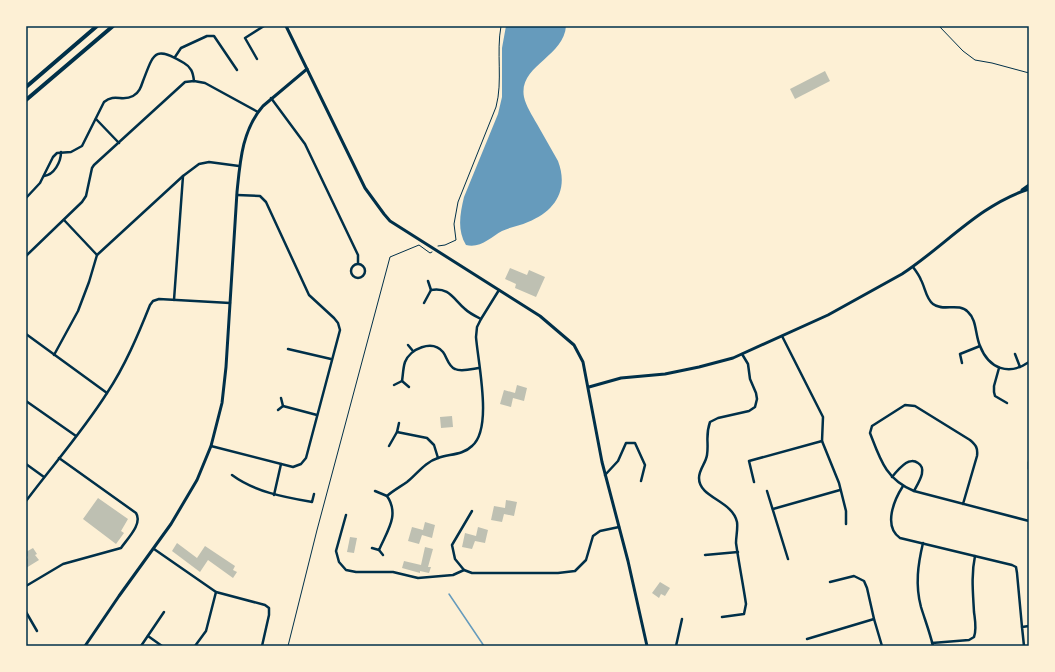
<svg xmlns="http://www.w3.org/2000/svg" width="1055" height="672" font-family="'IBM Plex Sans',sans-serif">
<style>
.water{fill:#669bbc}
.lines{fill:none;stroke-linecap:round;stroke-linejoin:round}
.stream{stroke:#669bbc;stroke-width:1.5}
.building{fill:#bec0b2}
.path{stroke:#003049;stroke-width:1}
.minor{stroke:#003049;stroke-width:2.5}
.tertiary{stroke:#003049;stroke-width:3}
.trunk{stroke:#003049;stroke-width:4}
.neatline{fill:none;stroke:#003049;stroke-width:1.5}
</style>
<rect width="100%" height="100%" fill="#fdf0d5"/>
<path class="water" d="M506,26h60c-2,31 -48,40 -42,71 2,9 8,18 13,27 7,12 14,25 21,37 11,29 -3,50 -30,61 -8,4 -18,5 -26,9 -11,6 -22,18 -36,14 -9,-15 -6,-31 -2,-48l34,-83 4,-17v-49z"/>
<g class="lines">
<polyline class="stream" points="449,594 484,646"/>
</g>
<g class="building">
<polygon points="825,71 830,81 795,99 790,89"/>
<polygon points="510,268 527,275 529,270 545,277 536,297 515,288 516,284 505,279"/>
<polygon points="517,385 527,388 524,401 513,398 511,407 500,404 504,390 515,393"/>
<polygon points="452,416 453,427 441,428 440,417"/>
<polygon points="98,498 128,519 121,531 124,533 116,544 83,519"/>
<polygon points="506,500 517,502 514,516 504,514 502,522 491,520 494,506 505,508"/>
<polygon points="425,522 435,525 432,538 422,535 419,544 408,541 412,527 423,530"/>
<polygon points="478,527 488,530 485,543 475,541 472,549 462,547 465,533 476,536"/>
<polygon points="350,537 357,538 354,553 347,552"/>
<polygon points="177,543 197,558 205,546 235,566 233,570 237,572 233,578 208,560 200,572 172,551"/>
<polygon points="425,547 433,549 428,567 431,567 429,573 420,571 420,573 402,568 404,561 421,565"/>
<polygon points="33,548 37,554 35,555 39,560 26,568 26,560 28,558 26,552"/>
<polygon points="660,582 670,588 665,596 661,594 659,598 652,593"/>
</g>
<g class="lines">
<g class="path">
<polyline points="939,26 963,51 975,60 992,63 1029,73"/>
<path d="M438,246l7,-1 11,-5 -2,-16 4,-22 38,-95c7,-26 0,-54 5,-81"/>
<polyline points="288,646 317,530 390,257 419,245 430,253 432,252"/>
</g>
<g class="minor">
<polyline points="175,57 181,48 207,36 214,36 237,70"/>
<polyline points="257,59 245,38 264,26"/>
<polyline points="271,98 305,144 358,255 358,263"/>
<polyline points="96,119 119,143"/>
<path d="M44,176c10,-1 17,-14 17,-24"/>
<path d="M26,198l14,-15 13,-26 4,-4 14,-1 11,-6 22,-44c11,-9 18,0 29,-6 6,-3 8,-9 10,-15 11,-28 11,-36 41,-18 7,4 9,9 10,18"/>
<polyline points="64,220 97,255"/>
<polyline points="26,256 82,202 86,196 92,168 94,165 185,82 194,81 205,83 258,112"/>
<circle cx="358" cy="271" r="7"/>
<path d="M913,267c3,4 6,8 8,13 4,7 5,19 12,24 10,8 26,-2 35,8 9,8 7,23 12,34 9,23 29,30 49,16"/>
<polyline points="428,281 431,290"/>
<polyline points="174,300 183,176"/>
<path d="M424,303l7,-13c19,-3 22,9 34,19 4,4 10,7 16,10"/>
<polyline points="26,334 107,393"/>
<polyline points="782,336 823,417 822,441 839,483 846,511 846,524"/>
<polyline points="408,345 413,351"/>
<polyline points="288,349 331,359"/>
<polyline points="1015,354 1020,367"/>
<polyline points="54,355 78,311 89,282 97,255 183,176 199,164 209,162 239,166"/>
<polyline points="962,363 960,354 980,346"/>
<polyline points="999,368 994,386 994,392 995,396 1007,403"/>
<path d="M402,381c1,-6 1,-13 3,-19 5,-13 27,-23 38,-10 4,5 5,14 12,17 6,3 17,0 24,-1"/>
<polyline points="394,385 402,381 409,387"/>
<polyline points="26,401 76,436"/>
<polyline points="283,406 317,415"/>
<polyline points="278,410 283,406 281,398"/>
<polyline points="397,432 399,423"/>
<polyline points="211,446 293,467 301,464 306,458 340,330 338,323 334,318 309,295 266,202 260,196 237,195"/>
<polyline points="389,446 397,432 427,438 434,445 438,458"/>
<polyline points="1029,462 1029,469"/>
<polyline points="26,464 44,477"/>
<path d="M232,475c23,17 52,22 80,27l2,-8"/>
<polyline points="605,475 618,461 626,443 635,443 645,465 641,481"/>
<path d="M892,477c4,-5 8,-10 14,-14 3,-2 8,-3 12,0 10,6 0,20 -4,28"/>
<polyline points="754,482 749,461 822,441"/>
<path d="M903,486c-9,14 -20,40 -3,52l112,27 4,2 1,6 5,54"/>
<polyline points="375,491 387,496"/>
<polyline points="767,491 788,559"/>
<polyline points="274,495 281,464"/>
<path d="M26,501c27,-36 57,-70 81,-108 18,-27 31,-58 43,-88l3,-4 6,-2 71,4"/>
<path d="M963,504l14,-48c1,-8 -1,-11 -7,-16l-55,-34 -10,-1 -33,21 -2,7c10,26 16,47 44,58l115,30"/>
<polyline points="773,509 840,490"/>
<polyline points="346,515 336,551 339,562 346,570 356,572 393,572 418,578 453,575 464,570 472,573 558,573 575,571 586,560 593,536 600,531 619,527"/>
<path d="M923,543c-5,21 -8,42 -2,64 4,13 9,26 12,39"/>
<path d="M372,548l7,2c8,-19 21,-35 8,-54 7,-6 13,-9 20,-14 10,-8 18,-20 31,-24 11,-4 25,-3 34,-12 21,-17 6,-83 4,-109l1,-10 4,-8 18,-29"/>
<polyline points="154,549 216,592 265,605 269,608 269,615 262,646"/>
<polyline points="379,550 383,555"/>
<polyline points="705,555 738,552"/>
<polyline points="464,570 455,559 452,545 472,511"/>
<polyline points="830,582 854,576 864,581 867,588 874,619 882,646"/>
<path d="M26,586l37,-22 58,-16c6,-9 22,-24 15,-35l-77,-55"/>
<polyline points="26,612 37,631"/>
<path d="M722,617l22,-3 2,-10c-3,-20 -7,-40 -10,-61 0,-7 2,-14 1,-21 -5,-22 -38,-24 -38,-44 0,-9 7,-15 8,-23 2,-13 -2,-19 3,-33l8,-4 31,-7 6,-4 2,-8 -1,-6 -6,-14 -2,-15 -6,-10"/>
<polyline points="148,636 162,646"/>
<polyline points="807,639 874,619"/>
<path d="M932,643l37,-3 5,-3c3,-8 1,-17 0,-25 -1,-19 -3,-37 1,-56"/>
<polyline points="141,646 164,612"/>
<polyline points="195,646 206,631 216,592"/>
<polyline points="676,646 682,619"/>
<polyline points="1024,646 1022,627 1029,626"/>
</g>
<g class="tertiary">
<polyline points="286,26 365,188 384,214 390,221 540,316 574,345 583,362 602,462 628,561 647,646"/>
<polyline points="1022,190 1029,185"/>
<path d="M589,387l32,-9 44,-4 34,-7 34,-9 95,-43 74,-41c43,-28 77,-69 127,-85"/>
<path d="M85,646l34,-50 52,-72 26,-44 14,-34 11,-43 4,-36 11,-175c3,-30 5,-62 26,-86l44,-37"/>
</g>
<g class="trunk">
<polyline points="26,87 97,26"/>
<polyline points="26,100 113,26"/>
</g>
</g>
<rect width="1055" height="672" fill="none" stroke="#fdf0d5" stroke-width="54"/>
<rect x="27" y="27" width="1001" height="618" class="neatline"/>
</svg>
